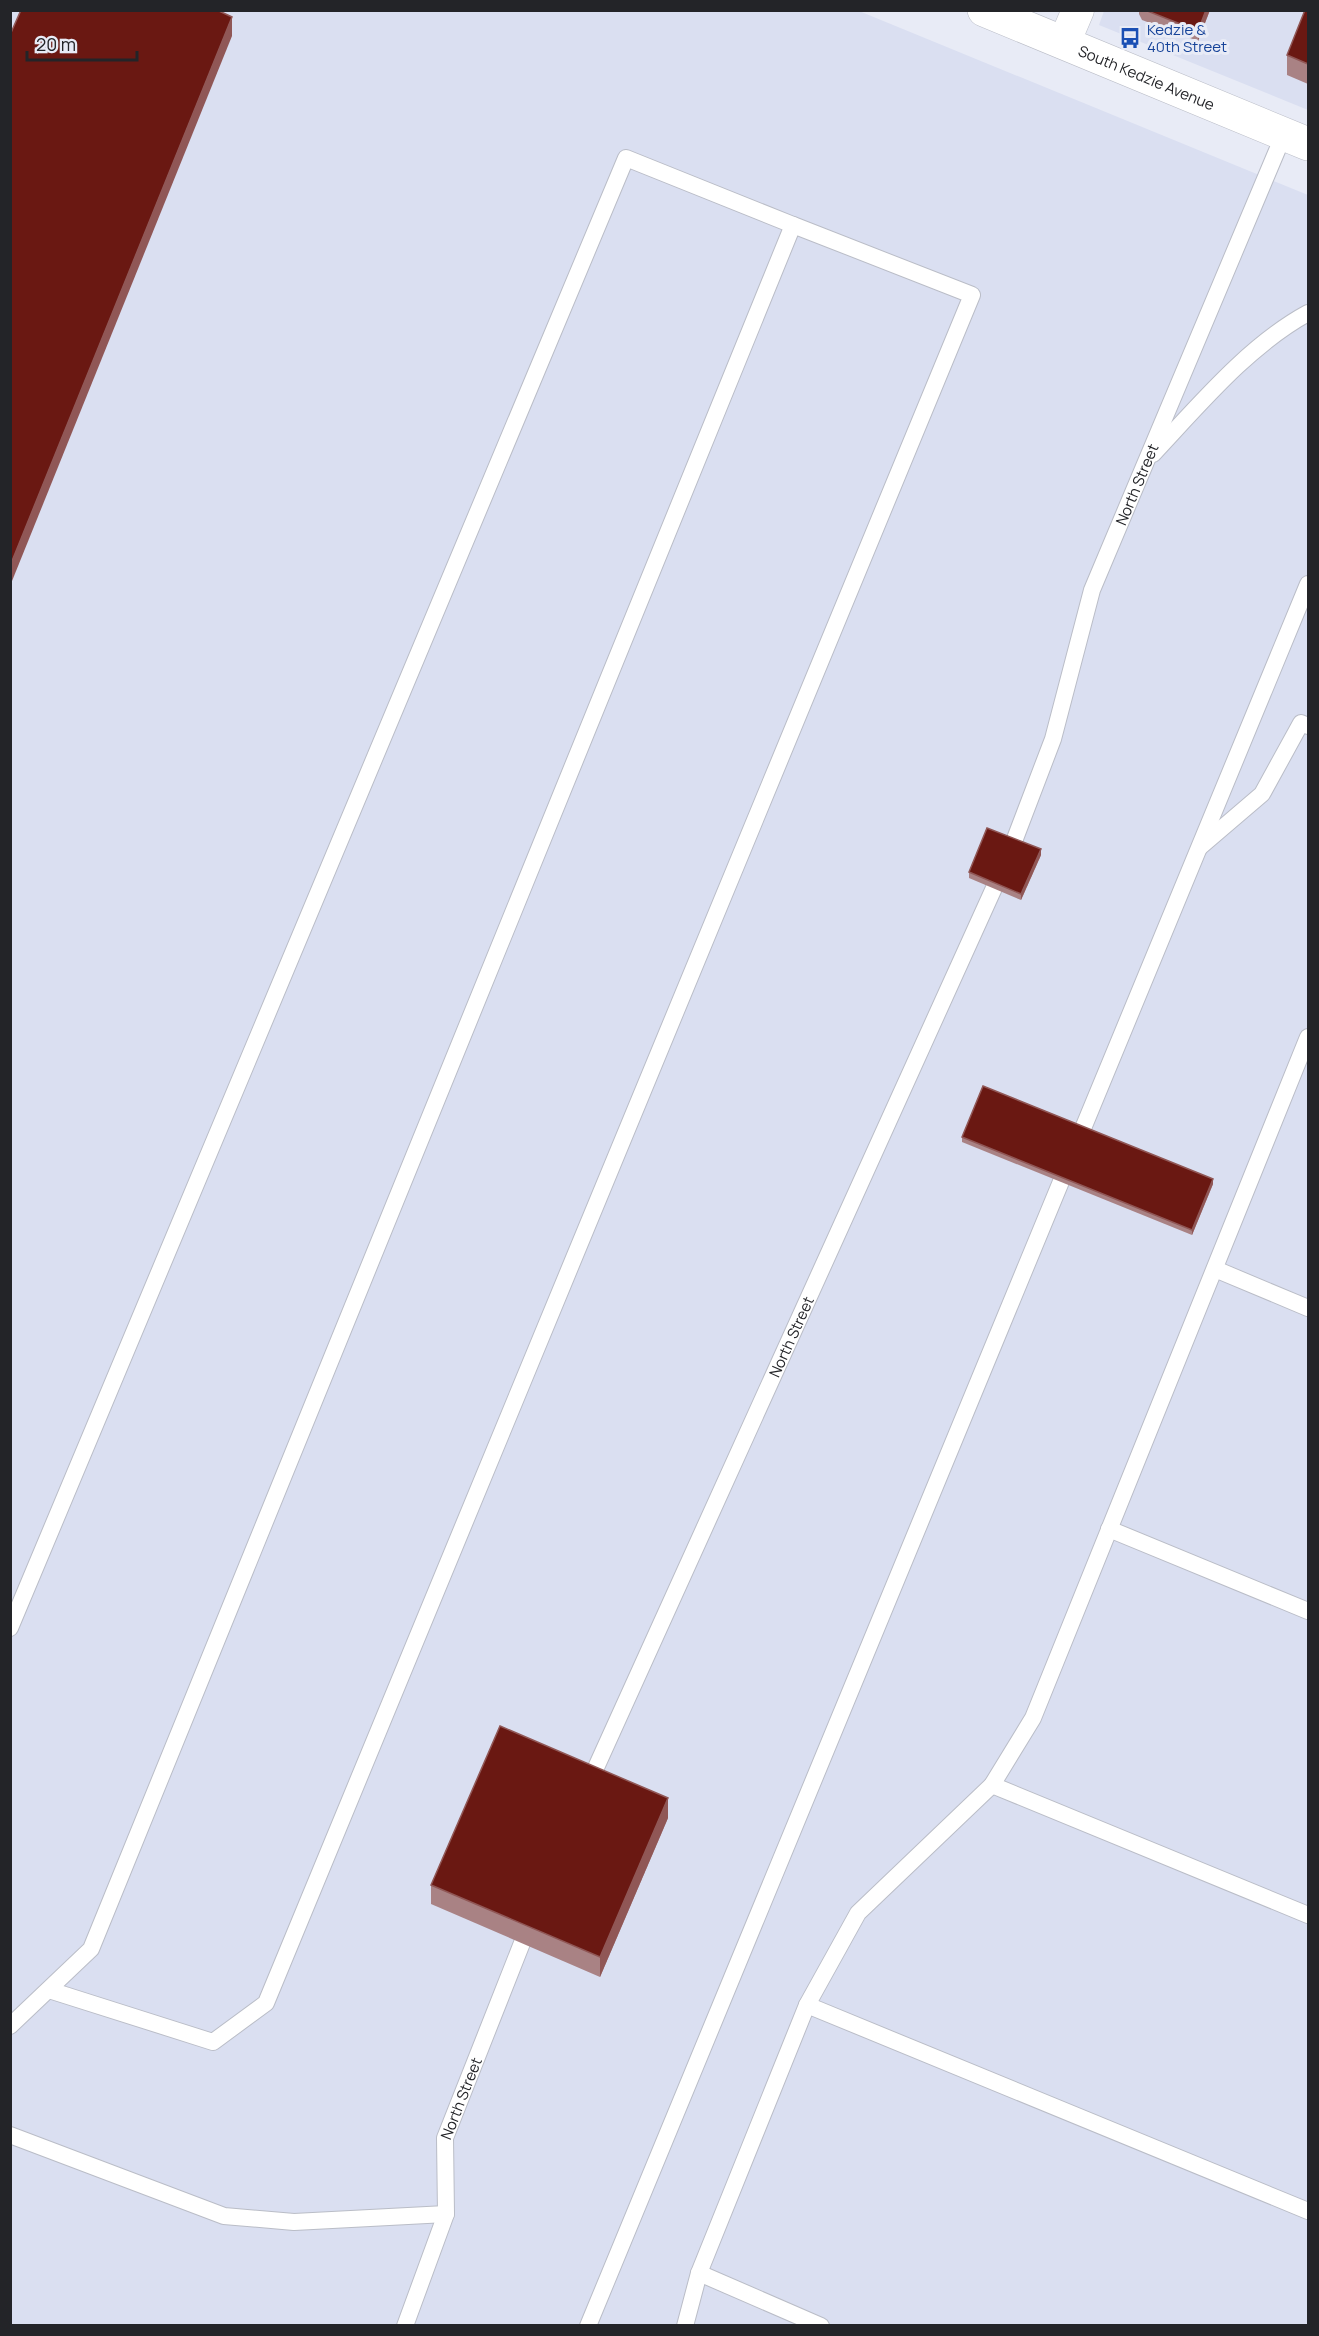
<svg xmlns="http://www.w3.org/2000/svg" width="1319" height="2336" font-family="Manrope,sans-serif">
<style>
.built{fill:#dadff1}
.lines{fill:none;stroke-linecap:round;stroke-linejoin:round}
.service-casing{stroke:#babdc7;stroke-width:18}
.minor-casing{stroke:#babdc7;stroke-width:33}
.secondary-casing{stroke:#babdc7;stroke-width:34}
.service{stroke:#fff;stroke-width:16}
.minor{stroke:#fff;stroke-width:32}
.secondary{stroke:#fff;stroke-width:33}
.wall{fill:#a98284}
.shaded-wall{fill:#905756}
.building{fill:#6a1812;stroke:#905756;stroke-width:1.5}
.labels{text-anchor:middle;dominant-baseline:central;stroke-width:6;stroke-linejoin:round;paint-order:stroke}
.transit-label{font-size:15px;fill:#164399;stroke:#e8ebf6;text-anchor:start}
.street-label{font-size:15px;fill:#232428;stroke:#e8ebf6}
</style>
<rect width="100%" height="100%" fill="#e8ebf6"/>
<g class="built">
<polygon points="11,11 859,11 1308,195 1308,2325 11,2326"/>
<polygon points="1104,11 1308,11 1308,110 1099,25"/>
</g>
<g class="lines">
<defs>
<g id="service">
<path d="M1153,454c46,-49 96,-109 155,-141"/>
<path id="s1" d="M1013,844l40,-105 39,-149 192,-456"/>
<polyline points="1200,847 1262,794 1301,723 1308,726"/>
<polyline points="1215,1269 1308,1308"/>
<polyline points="1109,1529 1308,1611"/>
<polyline points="10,1628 626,158 793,225 91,1949 10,2026"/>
<path id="s2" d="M589,1783l405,-895"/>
<polyline points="992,1785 1308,1915"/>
<polyline points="49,1990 213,2042 266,2003 972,295 793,225"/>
<polyline points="807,2005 1308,2211"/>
<polyline points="10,2135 224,2216 294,2222 446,2214"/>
<polyline points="699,2273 821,2326"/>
<path id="s3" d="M405,2326l41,-112 -1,-76 77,-195"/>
<polyline points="588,2326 1308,584"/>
<polyline points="685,2326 699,2273 807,2005 858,1913 992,1785 1033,1718 1308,1037"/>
</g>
<polyline id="minor" points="1064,43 1078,10"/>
<g id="secondary">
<path id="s4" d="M984,10l324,134"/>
</g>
</defs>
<use href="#service" class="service-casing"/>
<use href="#minor" class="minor-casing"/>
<use href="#secondary" class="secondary-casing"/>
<use href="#service" class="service"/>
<use href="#minor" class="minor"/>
<use href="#secondary" class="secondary"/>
</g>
<g class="wall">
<polygon points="1139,10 1210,10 1198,41 1142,20 1139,14"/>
<polygon points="1308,10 1308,84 1287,75 1287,55"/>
<polygon points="1041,855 1021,900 969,878 969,872"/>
<polygon points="962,1137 1213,1184 1192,1235 962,1142"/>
<polygon points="668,1818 600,1977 431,1904 431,1885"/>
</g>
<g class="shaded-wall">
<polygon points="1206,10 1210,10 1198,41 1198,31"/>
<polygon points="232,17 232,36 10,586 10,566"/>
<polygon points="1041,849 1041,855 1021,900 1021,894"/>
<polygon points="1213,1179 1213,1184 1192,1235 1192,1230"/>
<polygon points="668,1798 668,1818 600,1977 600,1957"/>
</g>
<g class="building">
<polygon points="21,10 217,10 232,17 10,566 10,35"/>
<polygon points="1145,10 1206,10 1198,31"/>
<polygon points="1305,10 1308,10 1308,64 1287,55"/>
<polygon points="987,828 1041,849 1021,894 969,872"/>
<polygon points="983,1086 1213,1179 1192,1230 962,1137"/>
<polygon points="500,1726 668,1798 600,1957 431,1885"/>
</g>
<defs>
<symbol id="bus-bare" viewBox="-9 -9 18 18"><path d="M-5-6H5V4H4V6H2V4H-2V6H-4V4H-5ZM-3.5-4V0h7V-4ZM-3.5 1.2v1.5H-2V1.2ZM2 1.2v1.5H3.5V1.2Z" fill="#1a4fb4" stroke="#e8ebf6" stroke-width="2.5" paint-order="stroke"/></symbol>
</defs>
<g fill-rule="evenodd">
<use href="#bus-bare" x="1115" y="23" width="30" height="30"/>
</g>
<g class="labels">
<g class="transit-label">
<text x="1147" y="29">Kedzie &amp;<tspan x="1147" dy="17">40th Street</tspan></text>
</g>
<g class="street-label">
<text stroke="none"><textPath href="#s4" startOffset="176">South Kedzie Avenue</textPath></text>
<text stroke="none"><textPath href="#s1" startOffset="381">North Street</textPath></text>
<text stroke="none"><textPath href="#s2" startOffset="490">North Street</textPath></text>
<text stroke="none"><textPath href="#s3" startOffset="238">North Street</textPath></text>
</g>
</g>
<rect width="1319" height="2336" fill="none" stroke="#232428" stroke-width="24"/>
<path d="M27 51v9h110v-9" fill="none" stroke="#232428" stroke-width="3"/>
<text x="36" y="51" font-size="18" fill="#232428" stroke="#e8ebf6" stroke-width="4.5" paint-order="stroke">20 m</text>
</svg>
